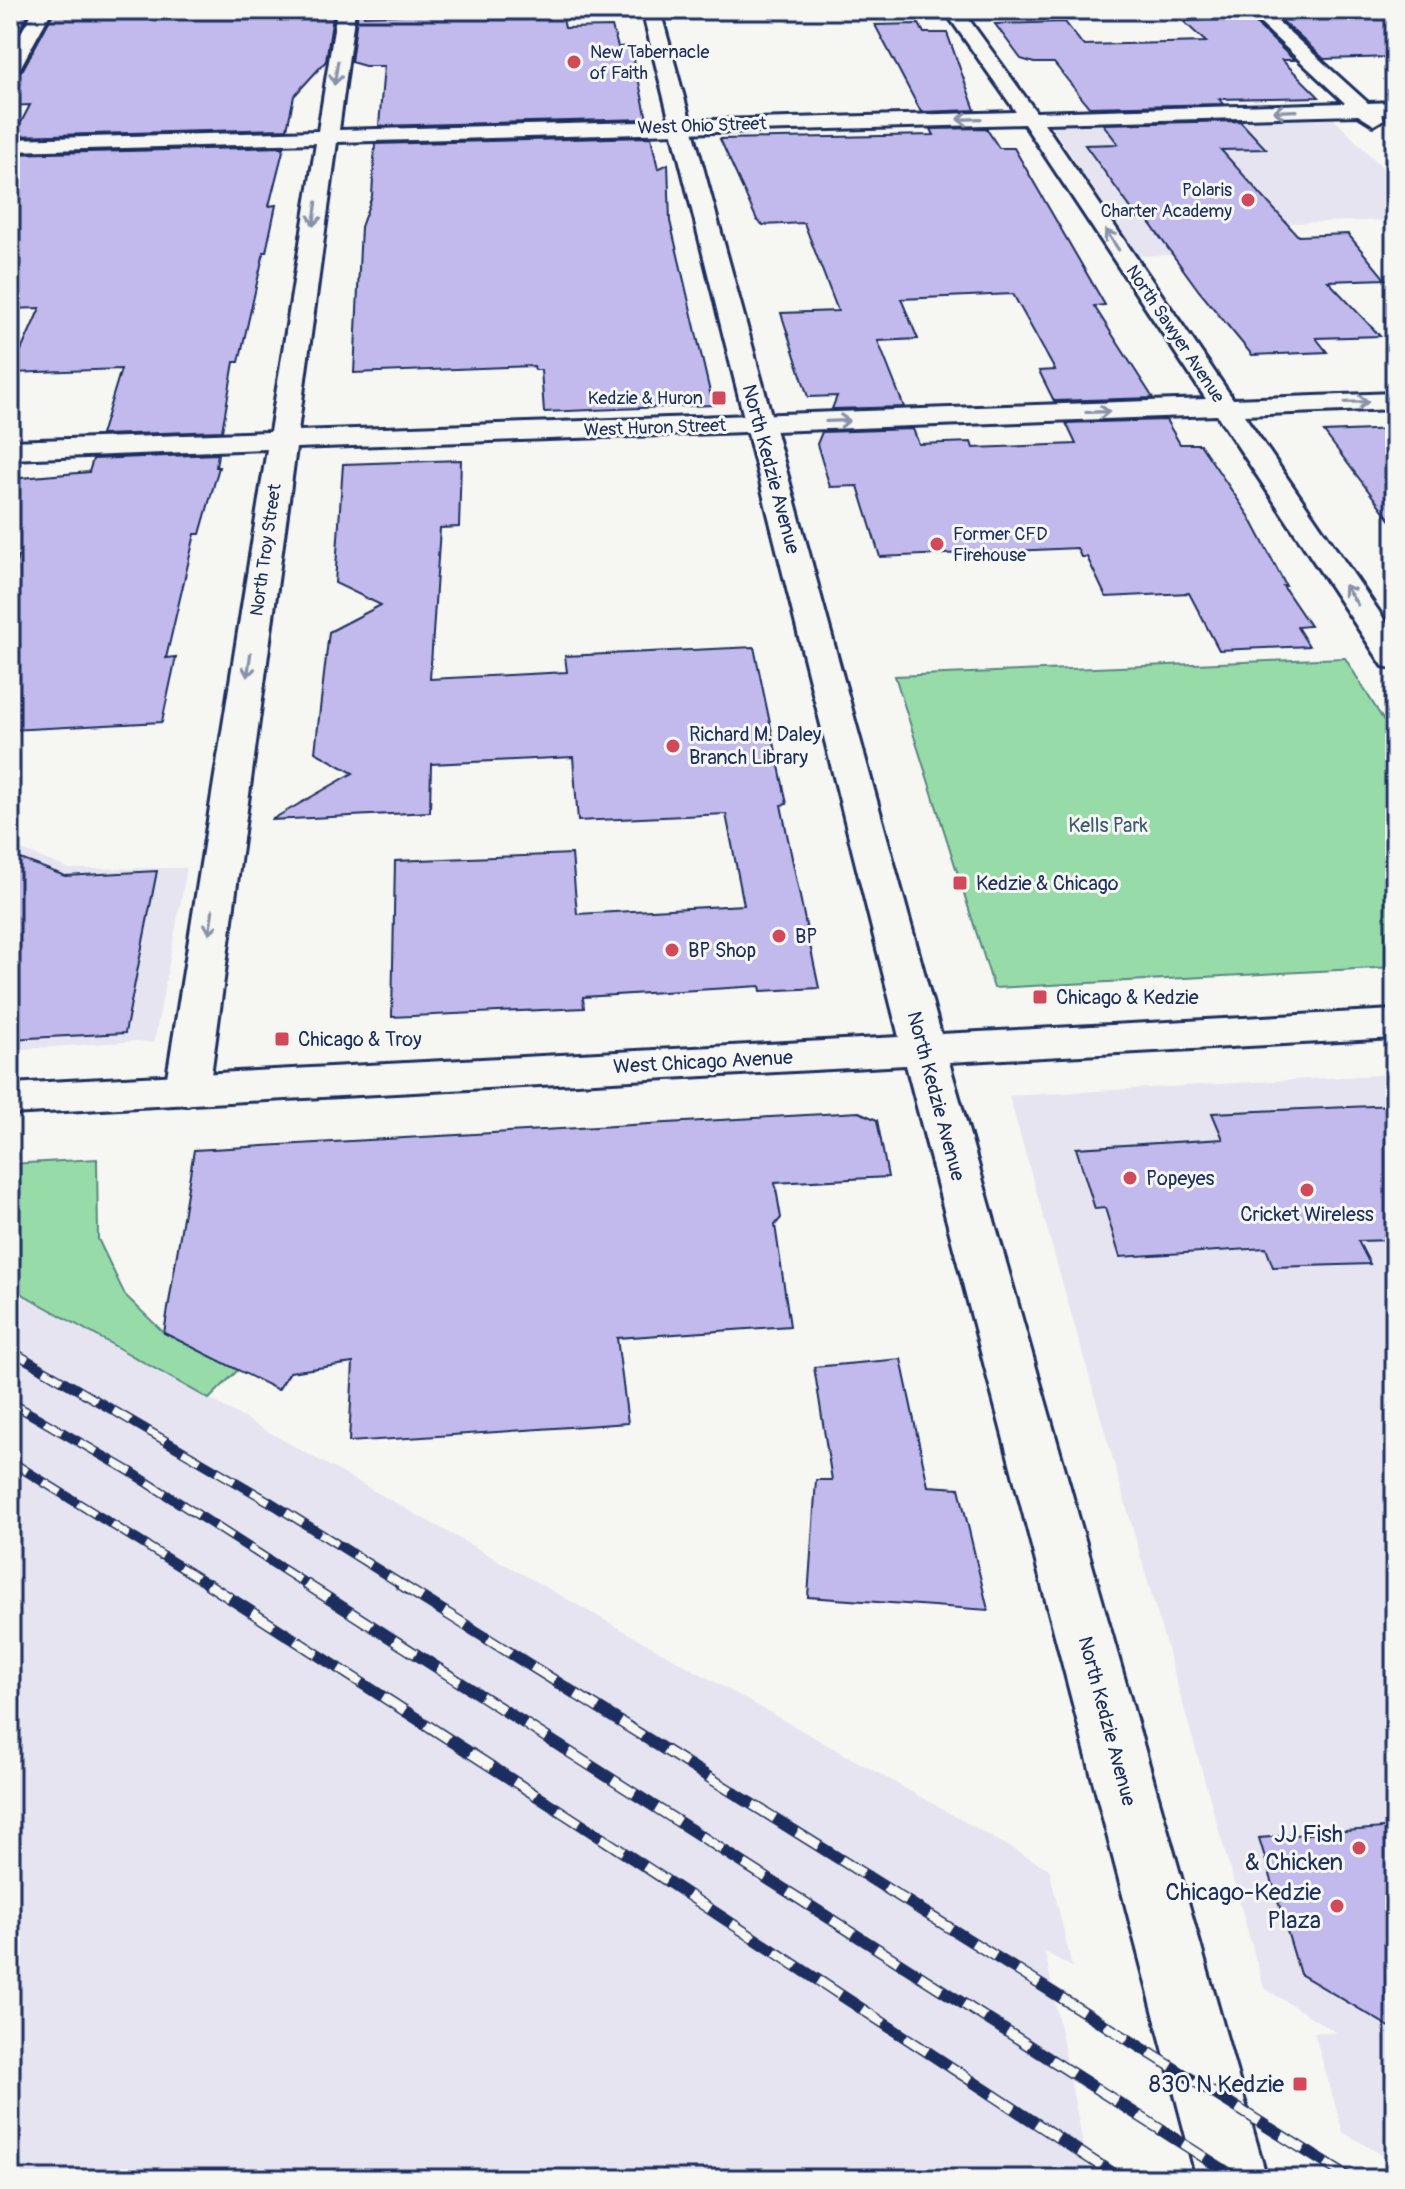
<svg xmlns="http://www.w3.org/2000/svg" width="1405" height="2189" font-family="Pangolin,sans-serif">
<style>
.built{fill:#e6e4f0}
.green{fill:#97dca8;stroke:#598683;stroke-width:2}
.building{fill:#c2baec;stroke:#1b2f5e;stroke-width:2}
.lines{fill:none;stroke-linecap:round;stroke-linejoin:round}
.minor-casing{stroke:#1b2f5e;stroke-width:6}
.secondary-casing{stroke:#1b2f5e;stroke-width:6}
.minor{fill:#f6f6f2;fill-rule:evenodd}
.secondary{fill:#f6f6f2;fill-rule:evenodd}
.rail-far1-casing{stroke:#1b2f5e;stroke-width:10}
.rail-casing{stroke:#1b2f5e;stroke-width:12}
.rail-far1{stroke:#f6f6f2;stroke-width:7;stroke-dasharray:20;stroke-linecap:butt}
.rail{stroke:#f6f6f2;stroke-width:9;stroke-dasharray:26;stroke-linecap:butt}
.oneway{stroke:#8892a8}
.poi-dot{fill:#d1495b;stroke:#f6f6f2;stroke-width:3}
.labels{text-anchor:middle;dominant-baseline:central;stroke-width:6;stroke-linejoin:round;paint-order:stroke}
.far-poi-label{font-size:18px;fill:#1b2f5e;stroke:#f6f6f2;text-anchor:start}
.far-street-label{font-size:18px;fill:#1b2f5e;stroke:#f6f6f2}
.street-label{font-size:20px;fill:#1b2f5e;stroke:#f6f6f2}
.poi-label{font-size:20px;fill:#1b2f5e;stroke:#f6f6f2;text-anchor:start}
.park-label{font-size:20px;fill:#3a5a70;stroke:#f6f6f2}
.near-poi-label{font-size:24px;fill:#1b2f5e;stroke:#f6f6f2;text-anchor:end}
</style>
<rect width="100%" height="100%" fill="#f6f6f2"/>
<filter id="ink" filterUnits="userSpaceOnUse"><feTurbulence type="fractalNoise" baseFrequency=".0125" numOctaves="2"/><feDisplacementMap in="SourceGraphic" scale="16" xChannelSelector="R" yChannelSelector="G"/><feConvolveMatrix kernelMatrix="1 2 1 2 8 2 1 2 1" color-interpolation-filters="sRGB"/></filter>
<g filter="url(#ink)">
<g class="built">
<polygon points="1332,117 1395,180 1395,220 1255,224 1277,252 1138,256 1051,125"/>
<polygon points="10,845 69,869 187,868 154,1043 137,1041 10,1050"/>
<polygon points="1395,1074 1395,2179 1390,2179 1382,2155 1343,2132 1314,2032 1337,2033 1264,1988 1009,1096"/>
<polygon points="10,1287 1049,1869 1072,1967 1045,1952 1090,2179 10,2179"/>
</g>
<g class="green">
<polygon points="1345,658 1395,739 1395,967 994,988 895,676"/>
<polygon points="97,1159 98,1239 125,1295 164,1333 238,1370 209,1399 10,1287 10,1164"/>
</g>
<g class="building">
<polygon points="10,10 31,10 10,46"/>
<polygon points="55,10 334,10 326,61 294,96 287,129 14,136 30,105 10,106 10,77 23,69"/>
<polygon points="358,10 363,10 364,16 462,13 462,10 561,10 565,28 612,27 618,47 631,46 647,119 379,126 384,66 365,66 351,62"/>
<polygon points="1284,10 1395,10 1395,57 1324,59 1279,18 1293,18"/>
<polygon points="1251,19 1294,60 1282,60 1319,97 1219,99 1223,104 1089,107 1054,63 1034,63 1021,59 995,24 1065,22 1083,45 1206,42 1183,21"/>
<polygon points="919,24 924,33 947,33 975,110 921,112 875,25"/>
<polygon points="1240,121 1266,149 1221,150 1298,236 1348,234 1385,279 1328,281 1380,336 1316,338 1327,352 1252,355 1199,291 1146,218 1138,218 1085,145 1118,144 1103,124"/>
<polygon points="986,128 999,148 1014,148 1105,305 1094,306 1153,398 1054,401 1039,371 1055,370 1013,294 901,299 918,339 878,341 904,407 832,409 837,396 808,397 781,313 838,311 804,223 763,225 757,220 720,139 934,135 931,129"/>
<polygon points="651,137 658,169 668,164 670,221 713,405 544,412 541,370 535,370 534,366 354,373 361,227 372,196 375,144"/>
<polygon points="284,147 269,206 276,205 266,252 264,252 239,362 234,362 222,431 101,435 121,369 11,373 40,308 10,309 10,154"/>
<polygon points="1166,420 1180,444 1200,444 1249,516 1286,586 1283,586 1310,626 1297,627 1309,646 1219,650 1189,593 1106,597 1087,557 1081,557 1077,548 880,557 858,486 830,487 817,444 822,432 913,429 919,444 971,442 973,448 1076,444 1066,423"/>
<polygon points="1395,429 1395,526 1324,432"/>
<polygon points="218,454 216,467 219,467 200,534 195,534 166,658 176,657 162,722 10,730 10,584 18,557 10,558 10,479 89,472 93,459"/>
<polygon points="461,460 459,527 440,528 430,679 567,672 565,656 754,647 787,804 781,805 819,988 761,991 760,986 583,997 584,1008 392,1017 395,861 572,854 577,914 744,905 726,814 578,821 573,757 431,764 430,812 271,820 353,773 315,752 329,632 381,605 335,583 343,464"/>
<polygon points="10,855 65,876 157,871 125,1033 10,1039"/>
<polygon points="1395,1105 1395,1240 1358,1241 1370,1264 1273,1267 1266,1248 1120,1257 1105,1208 1095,1209 1076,1148 1223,1139 1212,1113"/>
<polygon points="859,1112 877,1120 888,1177 775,1183 781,1218 775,1225 790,1326 617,1338 628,1423 349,1442 353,1363 290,1372 278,1390 164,1333 194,1150"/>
<polygon points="901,1359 928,1486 959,1488 988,1610 808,1597 816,1480 832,1480 814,1367"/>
<polygon points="1395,1827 1395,2030 1300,1974 1259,1838"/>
</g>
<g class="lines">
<defs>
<g id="minor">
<polygon points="34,10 52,10 20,68 10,74 10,52"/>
<path d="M337,10h18l-16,120 677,-18 -72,-102h18l74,102 309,-9 -99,-93h19l103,93 27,-1v12h-14l3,5 -10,6 -16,-10 -314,8 189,276 162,-6v16l-151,6 151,220v34l-12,-3 -166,-251 -921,33 -87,642 -6,11 -16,4 -16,-4 -6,-11 102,-641 -257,10v-18l260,-9 46,-289 -306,8v-12l308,-8zM1024,124l182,275 -908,32 39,-289z"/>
</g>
<polygon id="secondary" points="642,10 660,10 941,1034 1395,1010 1395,1038 949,1062 1267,2179 1197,2179 906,1065 10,1114 10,1084 899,1037"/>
</defs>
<use href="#minor" class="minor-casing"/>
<use href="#secondary" class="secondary-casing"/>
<use href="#minor" class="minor"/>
<use href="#secondary" class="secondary"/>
<defs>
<g id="rail-far1">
<polyline points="10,1350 270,1502 404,1586"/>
<polyline points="10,1402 131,1472 309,1586"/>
<polyline points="10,1461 211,1586"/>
</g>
<g id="rail">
<polyline points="208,1584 568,1816 1121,2179"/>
<polyline points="306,1584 1238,2179"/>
<polyline points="400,1584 1351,2179"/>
</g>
</defs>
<use href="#rail-far1" class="rail-far1-casing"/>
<use href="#rail" class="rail-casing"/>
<use href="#rail-far1" class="rail-far1"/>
<use href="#rail" class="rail"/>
</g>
<defs><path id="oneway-shaft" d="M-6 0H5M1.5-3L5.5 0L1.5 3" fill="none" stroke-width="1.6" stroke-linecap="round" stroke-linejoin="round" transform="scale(2)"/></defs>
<g class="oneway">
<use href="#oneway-shaft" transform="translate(336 73) rotate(99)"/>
<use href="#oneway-shaft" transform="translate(1285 111) rotate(178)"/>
<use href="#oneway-shaft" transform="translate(969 119) rotate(178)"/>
<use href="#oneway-shaft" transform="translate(315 214) rotate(98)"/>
<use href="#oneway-shaft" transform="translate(1112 240) rotate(-124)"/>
<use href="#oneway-shaft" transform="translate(1357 402) rotate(-2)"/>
<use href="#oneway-shaft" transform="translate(1098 412) rotate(-2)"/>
<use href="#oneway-shaft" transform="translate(838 421) rotate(-2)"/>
<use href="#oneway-shaft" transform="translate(1351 595) rotate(-124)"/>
<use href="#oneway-shaft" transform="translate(249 665) rotate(98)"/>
<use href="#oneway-shaft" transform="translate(211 922) rotate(98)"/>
</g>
</g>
<g class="poi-dot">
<circle cx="574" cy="62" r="8"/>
<circle cx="1248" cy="200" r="8"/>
<rect x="711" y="390" width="16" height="16" rx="4"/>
<circle cx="937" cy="544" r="8"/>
<circle cx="673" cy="746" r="8"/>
<rect x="952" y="875" width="16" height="16" rx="4"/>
<circle cx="779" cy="936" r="8"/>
<circle cx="672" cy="950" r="8"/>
<rect x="1032" y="989" width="16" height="16" rx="4"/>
<rect x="274" y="1031" width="16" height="16" rx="4"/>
<circle cx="1130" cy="1178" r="8"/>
<circle cx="1307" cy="1190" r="8"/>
<circle cx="1359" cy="1848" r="8"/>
<circle cx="1337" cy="1906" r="8"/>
<rect x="1292" y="2076" width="16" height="16" rx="4"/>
</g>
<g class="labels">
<g class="far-poi-label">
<text x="590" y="52">New Tabernacle<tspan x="590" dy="21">of Faith</tspan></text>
<text x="1232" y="190" text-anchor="end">Polaris<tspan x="1232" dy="21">Charter Academy</tspan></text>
<text x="703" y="398" text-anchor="end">Kedzie &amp; Huron</text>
<text x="953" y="534">Former CFD<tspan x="953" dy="21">Firehouse</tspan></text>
</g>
<g class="far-street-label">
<text transform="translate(702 126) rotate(-2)">West Ohio Street</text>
<text transform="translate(1175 334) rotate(56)">North Sawyer Avenue</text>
<text transform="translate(655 428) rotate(-2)">West Huron Street</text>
<text transform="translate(266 550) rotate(-82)">North Troy Street</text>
</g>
<g class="street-label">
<text transform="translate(771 469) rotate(75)">North Kedzie Avenue</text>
<text transform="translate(703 1062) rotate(-3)">West Chicago Avenue</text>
<text transform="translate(936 1096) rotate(75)">North Kedzie Avenue</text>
<text transform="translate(1107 1721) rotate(75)">North Kedzie Avenue</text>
</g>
<g class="poi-label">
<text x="689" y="734">Richard M. Daley<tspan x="689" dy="23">Branch Library</tspan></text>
<text x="976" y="883">Kedzie &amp; Chicago</text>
<text x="795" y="936">BP</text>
<text x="688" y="950">BP Shop</text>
<text x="1056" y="997">Chicago &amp; Kedzie</text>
<text x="298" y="1039">Chicago &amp; Troy</text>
<text x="1146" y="1178">Popeyes</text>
<text x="1307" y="1214" text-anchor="middle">Cricket Wireless</text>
</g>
<g class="park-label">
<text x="1108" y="825">Kells Park</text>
</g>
<g class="near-poi-label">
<text x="1343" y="1834">JJ Fish<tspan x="1343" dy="28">&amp; Chicken</tspan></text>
<text x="1321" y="1892">Chicago-Kedzie<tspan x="1321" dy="28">Plaza</tspan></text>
<text x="1284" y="2084">830 N Kedzie</text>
</g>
</g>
<rect width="1405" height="2189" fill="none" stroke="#f6f6f2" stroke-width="40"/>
<rect x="20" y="20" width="1365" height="2149" fill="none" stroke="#1b2f5e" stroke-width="3" filter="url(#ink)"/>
</svg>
